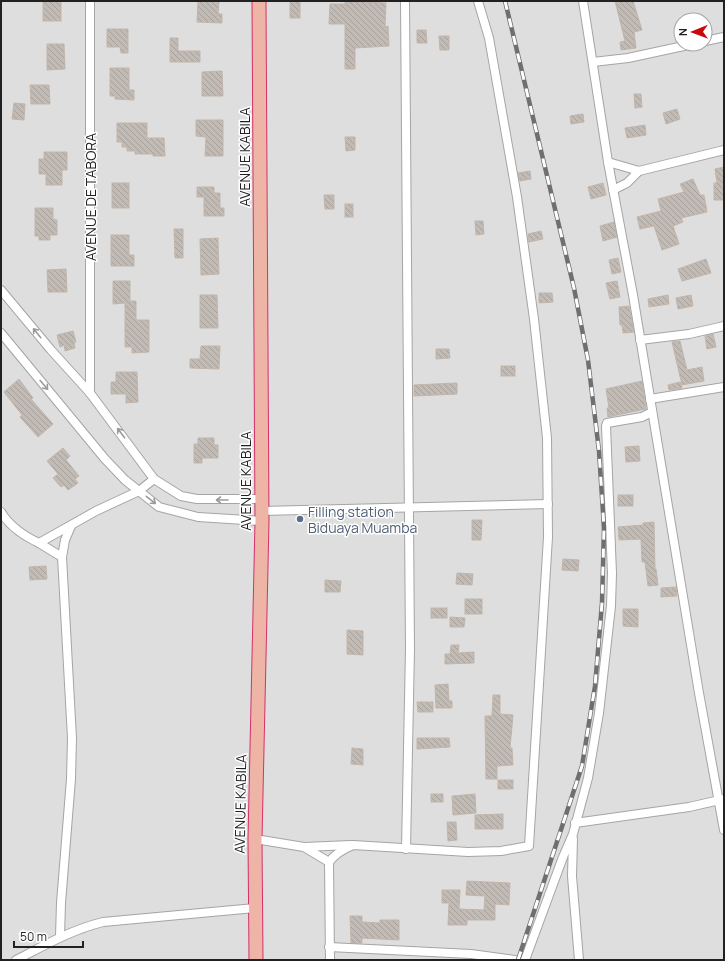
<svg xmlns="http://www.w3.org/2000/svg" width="725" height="961" font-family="Manrope,sans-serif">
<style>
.residential{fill:#dfdede;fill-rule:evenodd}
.building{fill:url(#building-back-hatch);stroke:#c2b5ab}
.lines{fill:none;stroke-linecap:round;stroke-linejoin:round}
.minor-casing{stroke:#a5a5a5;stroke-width:10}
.trunk-casing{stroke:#d4316b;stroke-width:15}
.minor{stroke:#fff;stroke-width:8}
.trunk{stroke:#eeb4a6;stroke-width:13}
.rail-casing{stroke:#6f6f6f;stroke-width:4.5}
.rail{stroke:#fff;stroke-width:3;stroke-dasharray:9;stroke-linecap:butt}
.oneway{stroke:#9b9b9b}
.service-dot{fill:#5c6f8a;stroke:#fff;stroke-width:1.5}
.labels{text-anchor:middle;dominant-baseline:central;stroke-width:3;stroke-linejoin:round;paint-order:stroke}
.street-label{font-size:14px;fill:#212121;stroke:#fff}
.service-label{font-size:14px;fill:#4e5e75;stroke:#fff;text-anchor:start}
</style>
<defs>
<pattern id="building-back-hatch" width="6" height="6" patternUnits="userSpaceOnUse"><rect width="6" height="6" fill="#c2bab5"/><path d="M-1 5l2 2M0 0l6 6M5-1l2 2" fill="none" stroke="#a6a09b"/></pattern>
</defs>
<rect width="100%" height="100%" fill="#f1eee8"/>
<path class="residential" d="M1,1h723v959h-723zM681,20h24v24h-24z"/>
<g class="building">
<rect x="43" y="1" width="18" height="20"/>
<polygon points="198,1 219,1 218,14 222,14 222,23 197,22"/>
<rect x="290" y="1" width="10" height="17"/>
<polygon points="345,1 386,3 385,27 388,26 389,46 355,48 355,69 345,69 345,24 329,24 330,4 345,4"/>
<polygon points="615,1 633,1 642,30 634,32 636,48 621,50 620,42 625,41"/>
<polygon points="107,29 128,29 128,53 121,53 120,47 107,47"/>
<polygon points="417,30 426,30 427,43 417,43"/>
<polygon points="439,36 449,36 449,50 440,50"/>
<polygon points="170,38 178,38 178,51 200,51 200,62 170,62"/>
<polygon points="47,44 64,44 65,69 47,70"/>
<polygon points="110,68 129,68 129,90 134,90 134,100 115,99 115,96 110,96"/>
<polygon points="222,71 223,96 202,96 202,72"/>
<polygon points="30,85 49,85 50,104 31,104"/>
<polygon points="634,94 641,94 642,107 635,108"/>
<polygon points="14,103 25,104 24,120 12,119"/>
<polygon points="677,109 680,119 666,124 663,113"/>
<polygon points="583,114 584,122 571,124 570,116"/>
<polygon points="196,120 223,120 223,156 205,156 206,137 196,136"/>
<polygon points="117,123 147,123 147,138 164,138 165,156 153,156 153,154 135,154 135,151 127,151 127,147 122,147 122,142 117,142"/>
<polygon points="645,125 646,135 627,138 625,128"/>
<polygon points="345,137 355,137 355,150 346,151"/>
<polygon points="44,152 67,152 67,170 62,170 62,185 46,185 46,174 39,174 39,159 44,159"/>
<polygon points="724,167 724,200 714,200 714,183 717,183 715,169"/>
<polygon points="530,171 531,179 520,181 518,173"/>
<polygon points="693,179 700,195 704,195 707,212 681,218 683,222 673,226 679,244 662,250 654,226 640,229 637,217 661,211 658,199 684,192 680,184"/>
<rect x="112" y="183" width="17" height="25"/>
<polygon points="603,183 606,195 591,199 588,187"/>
<polygon points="197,187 214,187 214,193 220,193 220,208 224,208 224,216 204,216 204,197 197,197"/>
<polygon points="324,195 334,195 334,209 325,209"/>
<rect x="345" y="204" width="8" height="13"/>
<polygon points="35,208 53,208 53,219 57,220 57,235 50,235 50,240 39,240 39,236 35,236"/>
<polygon points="475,221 483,221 484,234 476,235"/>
<polygon points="614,222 617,237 603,241 600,226"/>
<polygon points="174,229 183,229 183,258 175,258"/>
<polygon points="541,231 543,239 529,242 528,234"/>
<polygon points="111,235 129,235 129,255 134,255 134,266 111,266"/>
<polygon points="218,238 219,274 201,275 200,239"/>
<polygon points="618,258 621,272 612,274 609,260"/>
<polygon points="706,259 711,273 682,281 678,269"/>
<polygon points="66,269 67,292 48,292 47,270"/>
<polygon points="113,281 130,281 130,301 136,301 136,320 149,320 149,352 132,353 132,347 125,347 125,303 113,304"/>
<polygon points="617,281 620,297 610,299 606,283"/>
<polygon points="539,293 552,293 553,302 539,303"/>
<polygon points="200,295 217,295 218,328 200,328"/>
<polygon points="668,295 669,304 649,307 648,299"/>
<polygon points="691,295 693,306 678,309 676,298"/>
<polygon points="629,306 634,332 623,333 622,325 620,325 619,307"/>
<polygon points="73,331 76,342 74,343 75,348 65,351 64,345 60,347 57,335"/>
<polygon points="713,334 716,347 707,349 705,336"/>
<polygon points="680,341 687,370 702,367 704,381 682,385 672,342"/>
<polygon points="201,346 220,346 219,369 190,368 190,359 200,359"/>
<polygon points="436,349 449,349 450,358 436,359"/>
<rect x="501" y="366" width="14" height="10"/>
<polygon points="116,372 137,372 138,402 126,403 126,394 111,394 111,382 116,382"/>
<polygon points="19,379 33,398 31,399 53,424 38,437 20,417 22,415 4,392"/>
<polygon points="642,381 646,409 608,417 607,408 609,408 606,389"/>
<polygon points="680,382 682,388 669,390 668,385"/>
<polygon points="457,383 457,394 414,396 414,385"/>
<polygon points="198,438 214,438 214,445 218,445 218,458 202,458 202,463 194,463 194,444 198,444"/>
<polygon points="639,446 640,461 626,462 625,447"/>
<polygon points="63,448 70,456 66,460 79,476 75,479 78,483 68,490 64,485 61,487 53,478 58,474 47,461"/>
<rect x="618" y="495" width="15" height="11"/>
<polygon points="472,520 482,520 481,540 472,540"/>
<polygon points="654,522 655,569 656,569 658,585 648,586 645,562 642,562 641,539 619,540 618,527 643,525 643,523"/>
<polygon points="563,559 579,560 578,571 562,570"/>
<polygon points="46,566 47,579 30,580 29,567"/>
<polygon points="457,573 473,574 472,585 456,584"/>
<polygon points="325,580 341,581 340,592 325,592"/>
<polygon points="676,587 677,596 661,597 661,588"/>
<rect x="465" y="599" width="17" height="15"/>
<rect x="431" y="608" width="16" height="10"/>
<polygon points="623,609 638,609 638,627 623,626"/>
<polygon points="450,617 465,618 464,627 450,627"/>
<polygon points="347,630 363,631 363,655 347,654"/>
<polygon points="451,645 459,645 458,653 474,652 474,663 445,664 445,654 450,654"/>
<polygon points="448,684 449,701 452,701 452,708 436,708 435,685"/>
<polygon points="493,695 500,695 500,714 513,715 510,748 512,748 513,765 497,766 497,779 486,779 485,716 492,716"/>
<polygon points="417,702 433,702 433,712 418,712"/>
<polygon points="417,738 449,738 450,747 417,749"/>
<polygon points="352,748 363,749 363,765 351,764"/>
<rect x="498" y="780" width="15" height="9"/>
<rect x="431" y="794" width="12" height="8"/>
<polygon points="475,794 476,813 453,815 452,796"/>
<polygon points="503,814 503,829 475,829 475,815"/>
<polygon points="447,822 456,822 457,840 448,841"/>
<polygon points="467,881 510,883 509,905 495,904 495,920 467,920 467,925 448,925 449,903 442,903 442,890 460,890 459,909 484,910 485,896 466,895"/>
<polygon points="350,916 362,916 362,922 380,923 380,920 399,920 399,940 362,938 362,943 351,943"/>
</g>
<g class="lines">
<defs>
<g id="minor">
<polyline points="90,1 90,393"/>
<polyline points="405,1 410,649 406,849"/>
<polyline points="583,1 608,162 633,295 699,693 724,830"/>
<polyline points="705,41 724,37"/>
<polyline points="593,62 628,58 693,44"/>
<polyline points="608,162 639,171 724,150"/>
<polyline points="613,190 627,183 639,171"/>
<polyline points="1,290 51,350 90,393 154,479 181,496 197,499 261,499"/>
<polyline points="1,333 105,459 125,480 159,507 198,517 262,521"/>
<polyline points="640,340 689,334 724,326"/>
<polyline points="650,399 724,387"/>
<polyline points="261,511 548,504"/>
<path d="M1,512c9,15 23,24 38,31l57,-32 43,-20 15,-12"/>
<polyline points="39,543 62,557"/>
<polyline points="575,823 689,807 724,799"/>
<polyline points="255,839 304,847 329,862"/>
<polyline points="573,839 572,876 579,960"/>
<polyline points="304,847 351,845"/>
<polyline points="60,936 61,903 71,779 72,738 62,557 65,540 71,526"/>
<polyline points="329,947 471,954 515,960"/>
<path d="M16,960c29,-15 55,-30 87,-38l152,-14"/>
<path d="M330,960l-1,-98c6,-8 14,-13 24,-17l115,7 33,-1 28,-5 19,-309 -1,-99 -13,-119 -17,-122 -28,-159 -11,-37"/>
<polyline points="525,960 563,857 573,834 588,778 599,713 611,606 612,573 606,426 607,423 642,417 652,412"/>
</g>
<polyline id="trunk" points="256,960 255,839 262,521 259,1"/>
</defs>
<use href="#minor" class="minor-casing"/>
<use href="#trunk" class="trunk-casing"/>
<use href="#minor" class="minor"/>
<use href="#trunk" class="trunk"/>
<defs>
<polyline id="rail" points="505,1 574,288 588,360 599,451 604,528 602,603 595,686 582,766 518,960"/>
</defs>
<use href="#rail" class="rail-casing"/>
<use href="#rail" class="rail"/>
</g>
<defs><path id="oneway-shaft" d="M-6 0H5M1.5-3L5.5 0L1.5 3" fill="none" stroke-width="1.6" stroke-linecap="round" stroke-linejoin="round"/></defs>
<g class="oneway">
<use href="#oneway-shaft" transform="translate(37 333) rotate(-129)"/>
<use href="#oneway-shaft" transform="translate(44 385) rotate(50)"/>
<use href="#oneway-shaft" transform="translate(121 433) rotate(-127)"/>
<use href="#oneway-shaft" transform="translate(151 500) rotate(38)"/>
<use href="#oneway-shaft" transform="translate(222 500) rotate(180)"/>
</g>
<circle class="service-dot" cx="300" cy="519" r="4"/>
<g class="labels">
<g class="street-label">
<text transform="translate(244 157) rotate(-90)">AVENUE KABILA</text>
<text transform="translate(90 197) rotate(-90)">AVENUE DE TABORA</text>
<text transform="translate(245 481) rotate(-90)">AVENUE KABILA</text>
<text transform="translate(240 804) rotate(-89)">AVENUE KABILA</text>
</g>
<g class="service-label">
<text x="308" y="511">Filling station<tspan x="308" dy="16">Biduaya Muamba</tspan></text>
</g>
</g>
<rect width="725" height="961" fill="none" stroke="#212121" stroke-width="4"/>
<g transform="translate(693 32) rotate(269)"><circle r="19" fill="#ffffff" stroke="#a6a6a6"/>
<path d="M0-3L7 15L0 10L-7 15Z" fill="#c9090c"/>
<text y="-6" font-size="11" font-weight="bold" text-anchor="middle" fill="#212121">N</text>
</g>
<path d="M14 941v6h69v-6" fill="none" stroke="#212121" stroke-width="2"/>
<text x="20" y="941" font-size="12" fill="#212121" stroke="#ffffff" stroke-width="3" paint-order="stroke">50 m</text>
</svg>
